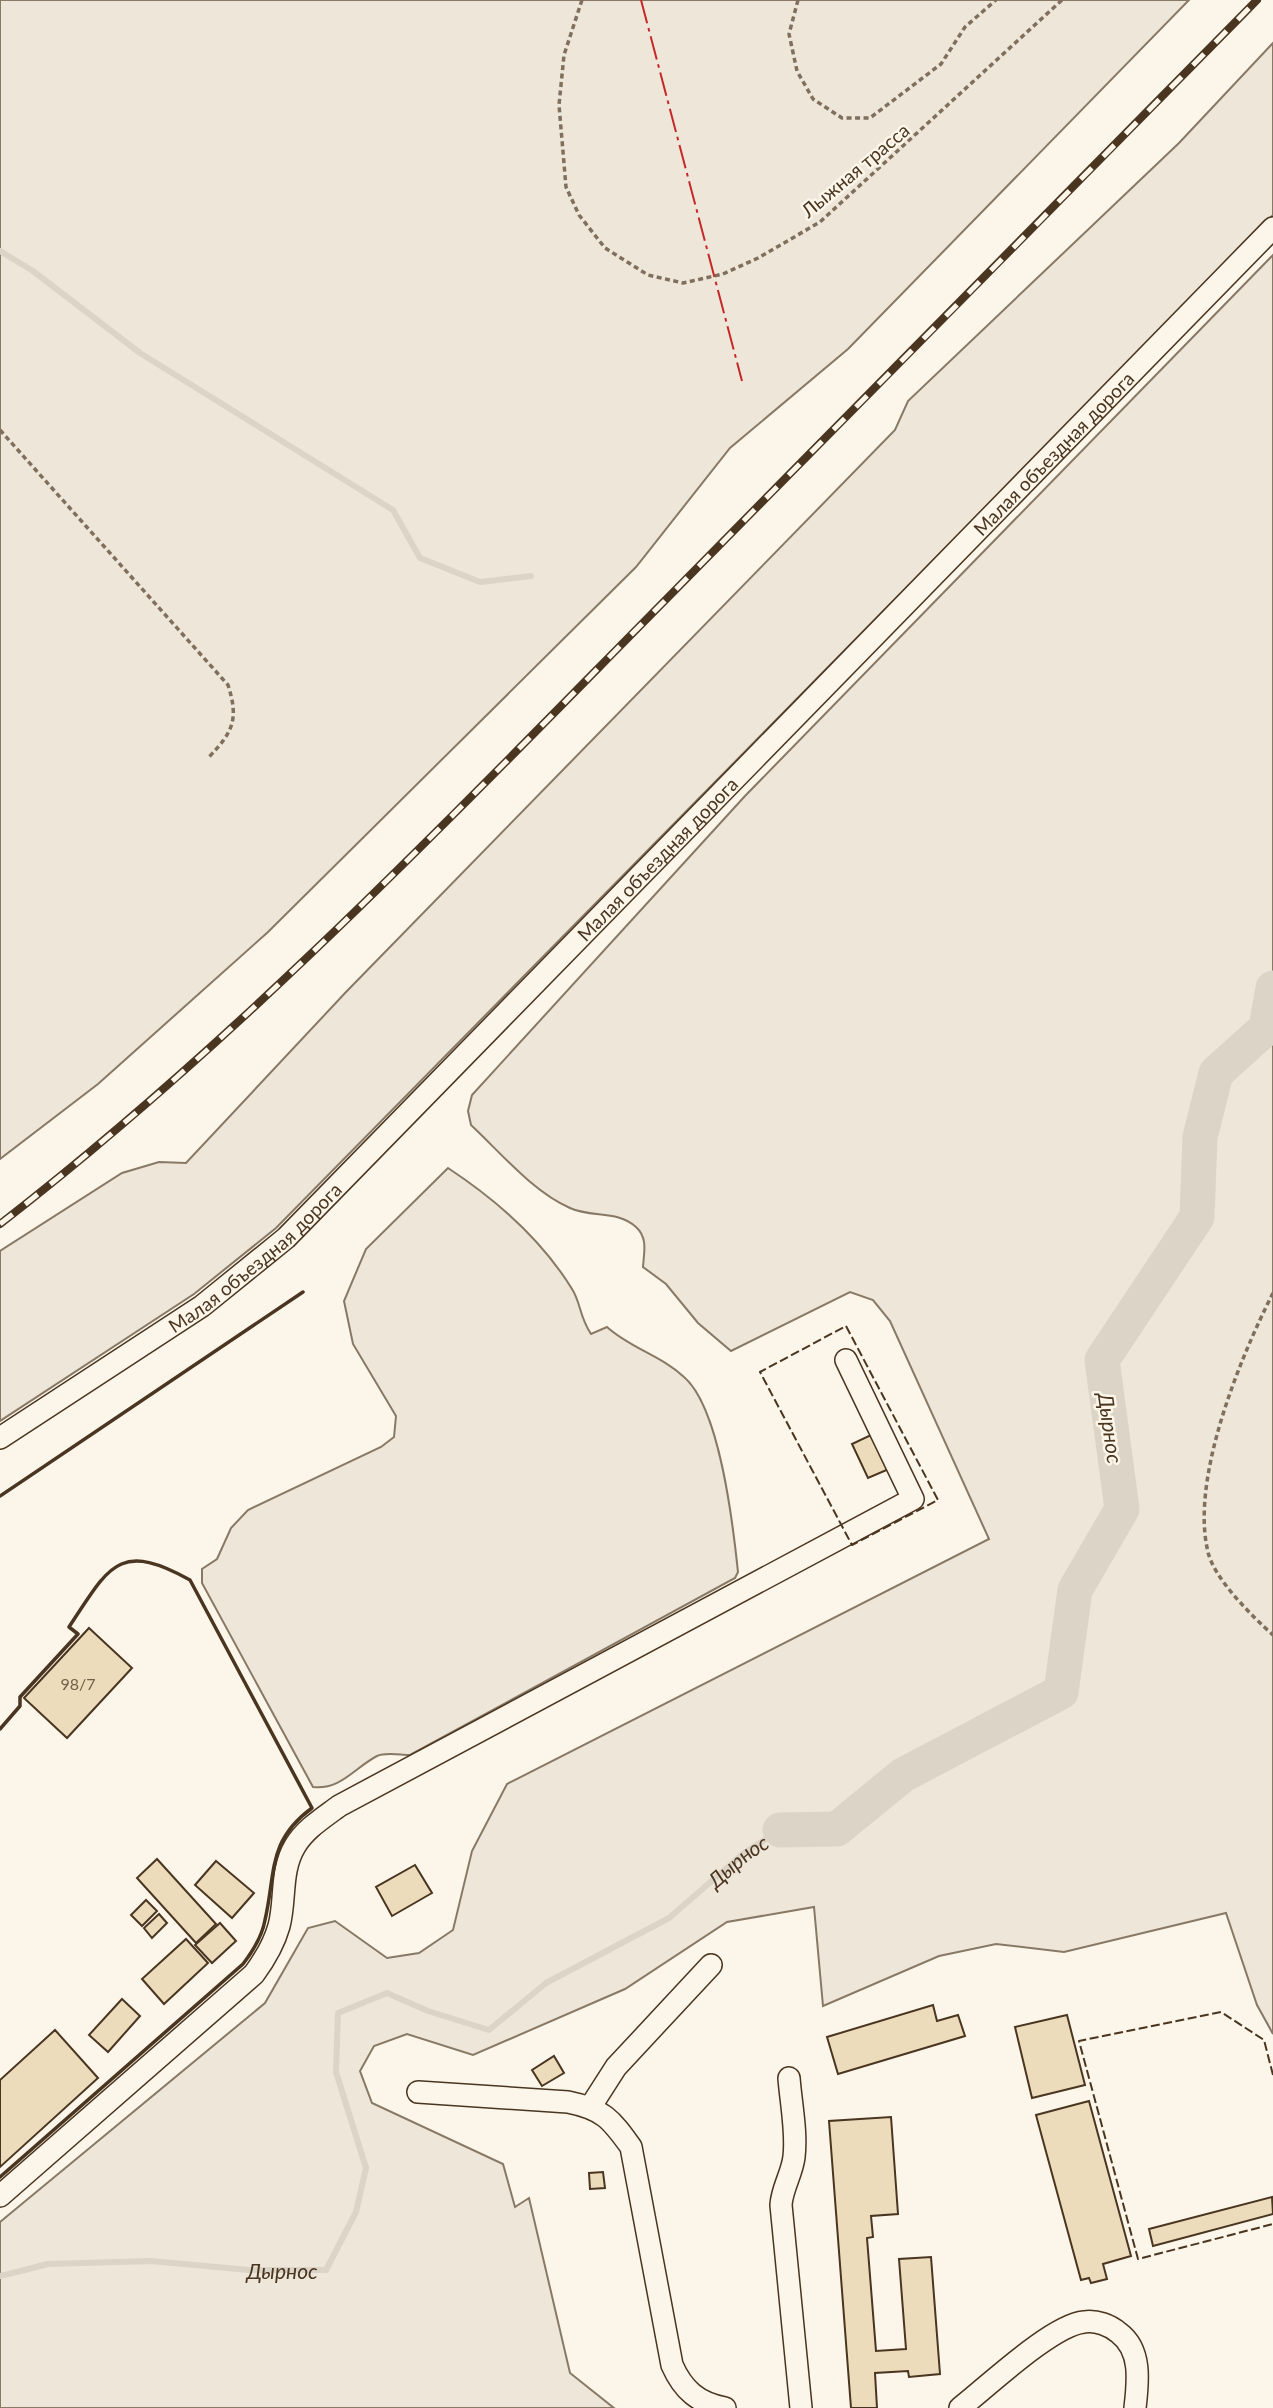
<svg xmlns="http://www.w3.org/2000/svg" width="1273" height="2408" font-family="Lato,sans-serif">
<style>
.green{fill:#ede6d9;stroke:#887966;stroke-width:2}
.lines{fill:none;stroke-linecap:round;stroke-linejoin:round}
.stream{stroke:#dcd4c6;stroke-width:6}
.river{stroke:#dcd4c6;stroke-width:35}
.building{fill:#ecdcbc;stroke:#4a3520;stroke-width:2}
.minor-casing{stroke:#4a3520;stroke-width:24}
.path{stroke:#7f6f5c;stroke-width:3.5;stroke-dasharray:5 3.5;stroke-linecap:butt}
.minor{stroke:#fbf6e9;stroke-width:21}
.rail-casing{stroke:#4a3520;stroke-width:8}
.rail{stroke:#fbf6e9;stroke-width:5;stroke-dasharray:16;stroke-linecap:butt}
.fence{stroke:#4a3520;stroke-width:2;stroke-dasharray:9 3.5;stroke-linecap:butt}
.wall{stroke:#4a3520;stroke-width:3.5}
.power{stroke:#c62828;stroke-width:2;stroke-dasharray:24 5 3.5 5;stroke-linecap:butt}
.labels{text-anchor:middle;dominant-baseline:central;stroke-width:5;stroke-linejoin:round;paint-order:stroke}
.number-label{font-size:16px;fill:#725f47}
.street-label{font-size:19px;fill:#4a3520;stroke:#fbf6e9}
.water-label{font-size:21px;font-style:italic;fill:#4a3520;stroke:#fbf6e9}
</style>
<rect width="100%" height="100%" fill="#fbf6e9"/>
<g class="green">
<polygon points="0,0 1189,0 848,349 730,448 636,567 268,932 98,1084 0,1159"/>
<polygon points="1273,43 1273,215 276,1228 194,1294 0,1421 0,1251 122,1173 159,1162 186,1163 346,992 895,430 908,401 1179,143"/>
<path d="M1273,255v1779l-16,-29 -31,-92 -162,39 -68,-8 -57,12 -116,50 -9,-99 -87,15 -102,67 -152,66 -66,-21 -33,12 -14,25 12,32 131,61 12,43 14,-9 41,175 44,35h-614v-186l265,-219 43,-75 27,-7 52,37 32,-5 34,-23 19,-79 35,-67 482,-245 -99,-218 -17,-21 -23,-8 -119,59 -33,-28 -32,-39 -23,-17c1,-15 5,-29 -7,-40 -18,-17 -44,-9 -66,-19 -37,-16 -69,-55 -99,-83l-3,-14 4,-16 273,-299z"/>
<path d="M448,1168c47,31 94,72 124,121 9,14 7,27 19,45l16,-7c23,21 55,29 77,50 36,31 49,147 54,195l-3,6 -325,177c-10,0 -25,-3 -33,1 -23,12 -36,34 -64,31l-111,-204v-14l15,-10 14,-31 17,-18 133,-63 13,-10 2,-21 -43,-72 -9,-43 22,-52z"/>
</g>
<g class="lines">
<g class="stream">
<polyline points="0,251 33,271 140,353 393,510 420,558 480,582 531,576"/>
<path id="s1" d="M0,2276l48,-12 103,-3 98,9h77l30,-58 10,-44 -30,-96 2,-59 49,-20 41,18 61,19 57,-47 123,-65 75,-65 36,-23"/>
</g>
<polyline class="river" points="780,1830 837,1829 903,1775 1061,1692 1075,1590 1122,1509 1102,1360 1197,1217 1200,1137 1216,1073 1266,1028 1273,988"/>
</g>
<g class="building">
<polygon points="873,1434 889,1469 868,1478 852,1444"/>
<polygon points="89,1628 132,1668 67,1738 24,1698"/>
<polygon points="157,1859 216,1924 196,1943 137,1878"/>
<polygon points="216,1861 254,1893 232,1918 195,1885"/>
<polygon points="415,1865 432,1893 392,1916 376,1887"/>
<polygon points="146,1900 157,1911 142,1926 131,1915"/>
<polygon points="159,1914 167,1923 152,1938 144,1928"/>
<polygon points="220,1923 236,1941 212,1963 195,1945"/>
<polygon points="186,1939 208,1963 164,2004 142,1979"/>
<polygon points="122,1999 140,2016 108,2052 89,2035"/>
<polygon points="933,2005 937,2021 958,2015 965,2036 838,2074 827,2037"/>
<polygon points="1067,2015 1085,2085 1032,2098 1015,2027"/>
<polygon points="55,2030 98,2078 0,2167 0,2080"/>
<polygon points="554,2056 564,2073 542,2086 532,2070"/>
<polygon points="1089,2101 1131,2256 1103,2264 1107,2279 1091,2283 1089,2278 1081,2280 1036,2115"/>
<polygon points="891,2117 898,2214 871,2216 873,2237 867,2238 876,2351 906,2349 899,2259 931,2257 940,2374 909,2377 908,2371 875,2373 877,2408 851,2408 829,2121"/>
<polygon points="603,2172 605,2188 590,2189 589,2173"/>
<polygon points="1272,2197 1273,2214 1153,2246 1149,2229"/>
</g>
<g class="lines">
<defs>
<g id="minor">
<path id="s2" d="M0,1438l202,-132 84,-68 987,-1010"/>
<path d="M789,2078c2,26 8,54 5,79 -2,17 -12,31 -13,48l20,203"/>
<path d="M418,2092l150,10c35,7 43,17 63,45l41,218c11,25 26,38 53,43"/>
<polyline points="591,2106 616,2067 711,1965"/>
<path d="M0,2196l254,-222c11,-15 20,-30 25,-48 7,-26 1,-55 16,-80 10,-17 28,-28 44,-40l574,-307 -67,-139"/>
<path d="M960,2408c27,-21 92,-83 124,-86 12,-2 26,3 35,11 23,17 19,49 16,75"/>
</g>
</defs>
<use href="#minor" class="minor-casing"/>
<g class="path">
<polyline points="582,0 564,55 559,105 566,187 579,215 605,248 648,275 683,283 723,274 758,258 820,222 1062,0"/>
<polyline points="798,0 789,34 797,71 813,99 842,118 870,118 941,64 965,27 996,0"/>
<path d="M0,430l228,255c11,34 5,47 -19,72"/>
<path d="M1273,1293c-33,65 -83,186 -65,259 6,27 45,65 65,83"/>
</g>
<use href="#minor" class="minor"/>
<defs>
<path id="rail" d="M0,1224c226,-175 425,-380 625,-583 211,-214 422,-427 632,-641"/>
</defs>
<use href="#rail" class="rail-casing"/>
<use href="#rail" class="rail"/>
<g class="fence">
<polygon points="846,1326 938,1500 852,1545 760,1372"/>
<polyline points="1273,2075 1264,2040 1221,2012 1079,2041 1138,2259 1273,2224"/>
</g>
<g class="wall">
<polyline points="0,1496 303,1292"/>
<path d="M0,1729l20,-23v-9l58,-63 -9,-7c40,-60 49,-87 121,-47l122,228c-45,33 -36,65 -47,112 -3,17 -12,31 -22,44l-243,213"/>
</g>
<polyline class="power" points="641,0 742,381"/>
</g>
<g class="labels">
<g class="number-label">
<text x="78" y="1683">98/7</text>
</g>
<g class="street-label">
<text transform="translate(855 170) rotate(-40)">Лыжная трасса</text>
<text stroke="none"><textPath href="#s2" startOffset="1447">Малая объездная дорога</textPath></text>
<text stroke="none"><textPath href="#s2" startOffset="880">Малая объездная дорога</textPath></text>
<text stroke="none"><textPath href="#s2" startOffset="313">Малая объездная дорога</textPath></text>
</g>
<g class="water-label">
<text transform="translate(1111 1428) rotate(82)">Дырнос</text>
<text stroke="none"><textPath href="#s1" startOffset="1062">Дырнос</textPath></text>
<text stroke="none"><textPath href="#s1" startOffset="284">Дырнос</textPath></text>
</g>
</g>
</svg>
